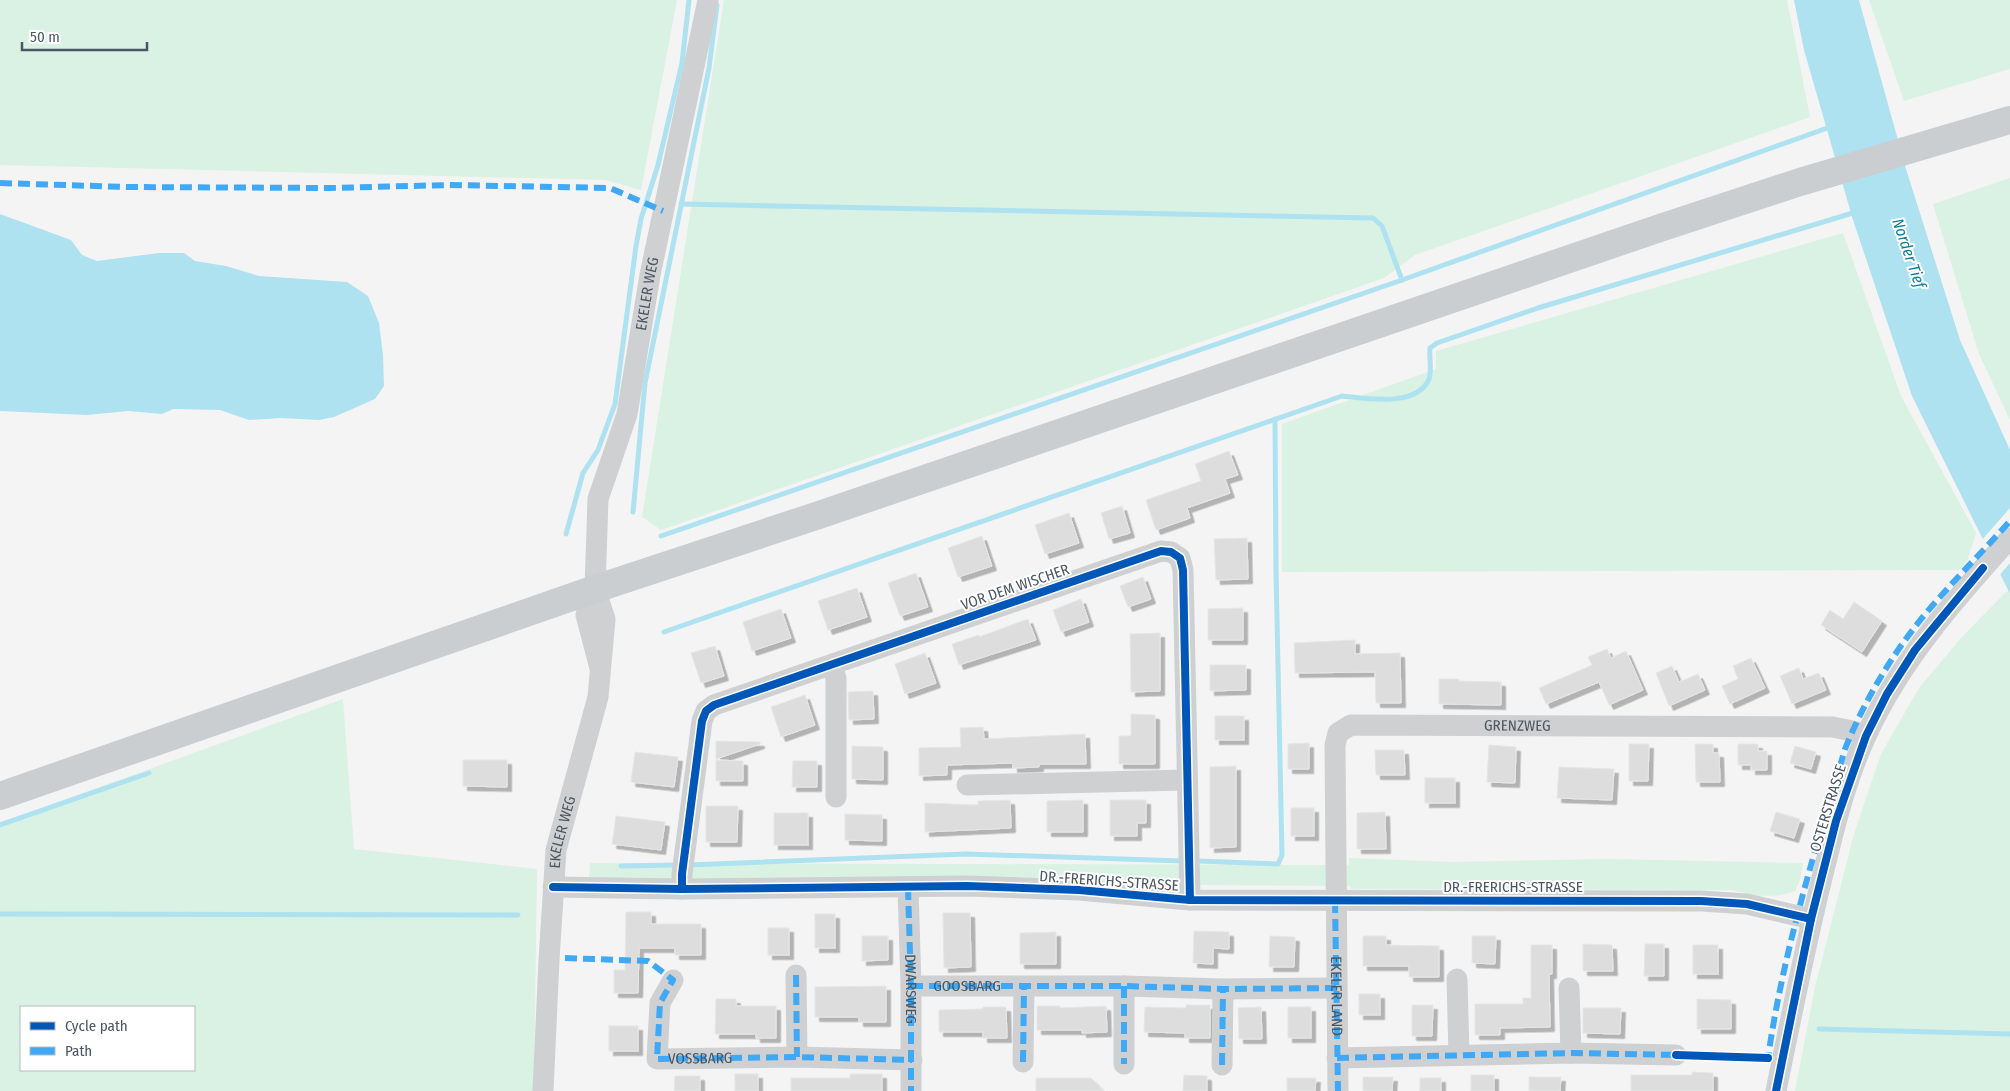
<svg xmlns="http://www.w3.org/2000/svg" width="2010" height="1091" font-family="'Fira Sans Condensed',sans-serif">
<style>
.green{fill:#d9f2e3;fill-rule:evenodd}
.water{fill:#aee2f0}
.pier{fill:#f4f4f4}
.lines{fill:none;stroke-linecap:round;stroke-linejoin:round}
.stream{stroke:#aee2f0;stroke-width:5}
.building{fill:#ddddde;stroke:#e5e6e7;filter:url(#shadow)}
.minor{stroke:#ced0d2;stroke-width:21}
.major{stroke:#caced1;stroke-width:28}
.quiet{stroke:#3fa9f5;stroke-width:6;stroke-dasharray:12 6;stroke-linecap:butt}
.cycleway-casing{stroke:#fff;stroke-width:11}
.cycleway{stroke:#0057b8;stroke-width:8}
.labels{text-anchor:middle;dominant-baseline:central;stroke-width:4;stroke-linejoin:round;paint-order:stroke}
.street-label{font-size:15px;fill:#4a5661;stroke:#fff}
.water-label{font-size:16px;font-style:italic;fill:#0c7c9b;stroke:#fff}
</style>
<defs>
<filter id="shadow"><feDropShadow dx="4.5" dy="4.5" stdDeviation="0" flood-color="#0004"/></filter>
</defs>
<rect width="100%" height="100%" fill="#f4f4f4"/>
<g class="green">
<polygon points="0,0 677,0 641,190 605,180 0,165"/>
<polygon points="724,0 1787,0 1810,117 1415,255 1384,278 661,530 642,517"/>
<polygon points="1869,0 2010,0 2010,69 1904,101"/>
<polygon points="2010,178 2010,420 1979,354 1933,204"/>
<polygon points="1843,233 1901,396 1976,533 1967,561 1959,570 1282,572 1282,424 1436,369 1436,351"/>
<polygon points="2007,591 2010,594 2010,1091 1795,1091 1815,987 1854,834 1881,754 1919,688 1961,638"/>
<path d="M343,699l11,150 183,20 -3,222h-534v-268zM21,1007h173v63h-173z"/>
<path d="M1349,858l103,4 156,-3 195,4 -3,17 -5,11c-22,8 -40,5 -63,-1l-381,-1 -1,-3 -761,-5 1,-18 759,2z"/>
</g>
<g class="water">
<polygon points="1794,0 1859,0 1906,169 1960,340 2010,450 2010,594 1912,396 1853,220 1804,50"/>
<polygon points="0,214 71,240 82,255 97,261 159,253 184,253 195,261 226,266 259,276 347,282 368,296 379,323 383,355 384,386 375,399 334,417 319,420 281,418 249,420 220,410 173,409 162,414 128,411 87,415 0,411"/>
</g>
<polygon class="pier" points="2010,508 2010,563 1998,577 1980,542"/>
<g class="lines">
<g class="stream">
<polyline points="681,204 1373,218 1382,226 1402,280 1833,126"/>
<polyline points="633,512 645,383 709,68 717,5"/>
<polyline points="566,534 583,473 598,450 615,404 636,246 641,219 658,165 682,63 689,0"/>
<polyline points="661,536 1402,280"/>
<path d="M664,632l678,-236c23,2 75,12 87,-17 3,-8 0,-22 1,-31l7,-5 101,-35 318,-96"/>
<polyline points="0,825 149,773"/>
<polyline points="1198,861 1278,864 1282,855 1276,571 1275,419"/>
<polyline points="689,865 966,854 1183,861"/>
<polyline points="621,866 677,865"/>
<polyline points="0,914 518,915"/>
<polyline points="1819,1029 2010,1034"/>
</g>
</g>
<g class="building">
<polygon points="1229,451 1238,475 1225,479 1230,493 1187,508 1190,518 1156,530 1146,500 1201,481 1195,464"/>
<polygon points="1122,506 1130,533 1109,539 1101,513"/>
<polygon points="1069,513 1079,543 1045,554 1035,525"/>
<polygon points="982,536 992,566 958,577 948,548"/>
<polygon points="1247,538 1248,579 1216,580 1214,539"/>
<polygon points="916,573 928,607 900,616 888,583"/>
<polygon points="1143,577 1151,599 1128,607 1120,586"/>
<polygon points="857,588 867,617 828,630 818,601"/>
<polygon points="1081,599 1089,622 1061,632 1053,610"/>
<polygon points="1854,602 1882,621 1862,652 1821,625 1830,610 1843,619"/>
<polygon points="1243,608 1243,640 1208,640 1208,609"/>
<polygon points="781,609 791,638 752,651 743,622"/>
<polygon points="1028,619 1036,640 959,665 952,644 979,635 979,637"/>
<polygon points="1160,633 1160,691 1131,692 1130,634"/>
<polygon points="1355,640 1355,654 1400,653 1401,703 1376,703 1375,672 1295,673 1294,643"/>
<polygon points="715,646 724,676 701,683 691,653"/>
<polygon points="1607,649 1611,658 1626,651 1643,690 1609,705 1599,682 1546,704 1539,688 1592,665 1588,657"/>
<polygon points="925,653 936,683 905,694 895,664"/>
<polygon points="1751,658 1765,688 1730,704 1722,686 1738,679 1733,666"/>
<polygon points="1210,665 1246,665 1246,690 1210,691"/>
<polygon points="1672,666 1679,682 1698,674 1705,690 1669,706 1656,673"/>
<polygon points="1799,668 1803,679 1819,673 1826,690 1792,704 1780,676"/>
<polygon points="1439,679 1459,679 1459,681 1501,682 1501,705 1439,704"/>
<polygon points="873,691 874,719 849,720 848,692"/>
<polygon points="805,695 815,725 781,737 771,707"/>
<polygon points="1131,714 1155,715 1155,764 1119,764 1119,736 1131,736"/>
<rect x="1215" y="716" width="29" height="24"/>
<polygon points="983,727 984,739 1085,734 1086,764 1039,764 1039,767 1013,768 1013,763 947,765 947,775 919,776 919,748 961,747 960,728"/>
<polygon points="716,741 760,742 760,744 716,759"/>
<polygon points="1309,743 1309,769 1288,769 1288,744"/>
<polygon points="1629,744 1649,744 1648,781 1629,781"/>
<polygon points="1695,744 1713,744 1713,753 1719,753 1720,782 1696,782"/>
<polygon points="1738,744 1758,744 1758,751 1767,751 1767,770 1751,770 1751,765 1738,765"/>
<polygon points="1489,745 1516,747 1515,783 1487,782"/>
<polygon points="852,746 883,747 883,780 852,779"/>
<polygon points="1795,746 1816,752 1811,769 1790,763"/>
<polygon points="1375,750 1404,750 1405,775 1376,775"/>
<polygon points="635,752 678,757 674,787 631,782"/>
<polygon points="463,760 507,760 507,787 463,786"/>
<polygon points="716,760 743,761 743,781 716,781"/>
<polygon points="793,761 817,761 817,787 792,787"/>
<polygon points="1236,766 1236,847 1210,848 1210,767"/>
<polygon points="1559,767 1614,769 1612,800 1557,798"/>
<rect x="1425" y="778" width="30" height="25"/>
<polygon points="1010,800 1011,828 925,832 925,803 978,805 978,801"/>
<polygon points="1083,800 1083,832 1047,832 1047,801"/>
<polygon points="1110,800 1146,800 1146,823 1137,823 1137,836 1110,836"/>
<polygon points="706,806 738,806 737,842 706,842"/>
<rect x="1291" y="808" width="23" height="28"/>
<polygon points="1385,812 1386,849 1357,849 1357,813"/>
<polygon points="1776,812 1800,819 1794,838 1770,831"/>
<rect x="774" y="813" width="34" height="32"/>
<polygon points="845,814 882,815 882,841 845,840"/>
<polygon points="616,816 665,822 661,850 612,844"/>
<polygon points="626,912 651,912 651,924 701,924 701,955 675,955 675,948 639,948 638,993 614,993 614,970 625,970"/>
<polygon points="943,913 970,913 971,967 944,968"/>
<rect x="815" y="914" width="20" height="34"/>
<rect x="768" y="928" width="21" height="27"/>
<polygon points="1194,931 1229,932 1229,949 1213,948 1213,964 1193,963"/>
<polygon points="1056,932 1056,964 1020,964 1020,933"/>
<polygon points="862,936 888,936 888,960 862,961"/>
<polygon points="1270,936 1295,937 1294,967 1269,967"/>
<polygon points="1363,936 1386,936 1386,945 1439,946 1439,977 1409,977 1409,966 1363,966"/>
<polygon points="1472,936 1496,936 1495,964 1472,963"/>
<polygon points="1583,944 1612,945 1613,971 1583,971"/>
<polygon points="1645,944 1664,944 1664,976 1644,976"/>
<polygon points="1531,945 1552,945 1552,974 1549,974 1550,1027 1500,1028 1500,1035 1475,1035 1475,1004 1523,1004 1523,998 1531,998"/>
<rect x="1693" y="945" width="25" height="29"/>
<polygon points="886,986 886,1022 859,1022 859,1017 815,1017 815,987"/>
<rect x="1359" y="994" width="21" height="21"/>
<polygon points="716,999 736,999 736,1006 776,1006 776,1038 756,1038 756,1034 715,1034"/>
<polygon points="1697,999 1731,1000 1731,1029 1697,1029"/>
<polygon points="1186,1005 1210,1005 1210,1038 1185,1038 1185,1033 1144,1032 1145,1007 1186,1008"/>
<polygon points="1412,1005 1433,1005 1432,1036 1412,1036"/>
<polygon points="1037,1006 1060,1006 1060,1008 1106,1006 1107,1032 1082,1033 1082,1030 1037,1030"/>
<polygon points="983,1007 1006,1007 1007,1038 983,1038 983,1032 939,1032 939,1010 983,1009"/>
<polygon points="1261,1007 1262,1039 1239,1039 1238,1008"/>
<rect x="1288" y="1007" width="23" height="31"/>
<polygon points="1583,1008 1621,1008 1620,1034 1583,1033"/>
<rect x="609" y="1026" width="29" height="25"/>
<polygon points="1692,1072 1713,1073 1713,1091 1631,1091 1631,1075 1692,1075"/>
<rect x="735" y="1074" width="23" height="17"/>
<polygon points="850,1074 882,1074 882,1091 791,1091 791,1078 850,1078"/>
<polygon points="1184,1075 1207,1076 1207,1091 1183,1091"/>
<rect x="1471" y="1075" width="23" height="16"/>
<polygon points="675,1076 700,1076 700,1091 674,1091"/>
<polygon points="1363,1077 1393,1077 1392,1091 1363,1091"/>
<polygon points="1529,1077 1561,1077 1560,1091 1529,1091"/>
<polygon points="1036,1078 1091,1078 1104,1091 1036,1091"/>
<polygon points="1287,1078 1316,1078 1315,1091 1287,1091"/>
<rect x="1420" y="1078" width="21" height="13"/>
</g>
<g class="lines">
<g class="minor">
<polyline points="832,665 836,678 836,797"/>
<path id="s1" d="M600,668l-14,-53 9,-26 3,-90 29,-85 23,-139 58,-275"/>
<polyline points="967,785 1186,780"/>
<polyline points="553,887 682,889 967,886 1079,890 1190,900 1701,901 1747,904 1811,919"/>
<path id="s2" d="M908,888l3,98v105"/>
<polyline points="682,889 682,874 702,721 706,711 714,705 1161,551 1171,552 1180,558 1183,570 1190,900"/>
<polyline points="796,975 797,1057"/>
<polyline points="1457,979 1459,1055"/>
<polyline points="673,980 660,1003 657,1059 797,1057 912,1060"/>
<path id="s3" d="M911,986h213l99,3 113,-1"/>
<polyline points="1124,986 1124,1064"/>
<polyline points="1569,988 1571,1053"/>
<polyline points="1337,1058 1571,1053 1676,1055"/>
<polyline points="1023,1062 1024,987"/>
<polyline points="1222,1065 1223,989"/>
<path id="s4" d="M543,1091l6,-131 7,-110 42,-153 7,-78 -10,-30"/>
<path id="s5" d="M1338,1091l-3,-346 3,-12 13,-8 482,2 24,5 9,4"/>
<path d="M1776,1091c16,-78 31,-156 51,-233 10,-41 21,-83 39,-122 34,-75 89,-137 144,-198"/>
</g>
<polyline class="major" points="0,796 595,589 819,515 1660,228 1800,182 2010,120"/>
<g class="quiet">
<polyline points="0,183 126,187 331,188 449,185 610,188 663,211"/>
<polyline points="908,888 911,986 911,1091"/>
<path id="s6" d="M1335,901l3,190"/>
<path id="s7" d="M565,958l83,3 25,19 -13,23 -3,56 140,-2 115,3"/>
<polyline points="796,975 797,1057"/>
<polyline points="911,986 1124,986 1223,989 1336,988"/>
<polyline points="1124,986 1124,1064"/>
<path d="M1762,1057l6,1c15,-106 47,-207 77,-309 22,-55 55,-108 95,-152 23,-26 47,-50 70,-76"/>
<polyline points="1337,1058 1571,1053 1680,1055"/>
<polyline points="1023,1062 1024,987"/>
<polyline points="1222,1065 1223,989"/>
</g>
<defs>
<g id="cycleway">
<polyline points="553,887 682,889 967,886 1079,890 1190,900 1701,901 1747,904 1811,919"/>
<polyline points="682,889 682,874 702,721 706,711 714,705 1161,551 1171,552 1180,558 1183,570 1190,900"/>
<polyline points="1676,1055 1768,1058"/>
<polyline points="1776,1091 1811,919 1836,821 1866,736 1887,694 1915,650 1983,568"/>
</g>
</defs>
<use href="#cycleway" class="cycleway-casing"/>
<use href="#cycleway" class="cycleway"/>
</g>
<g class="labels">
<g class="street-label">
<text stroke="none"><textPath href="#s1" startOffset="384">EKELER WEG</textPath></text>
<text transform="translate(1015 587) rotate(-19)">VOR DEM WISCHER</text>
<text stroke="none"><textPath href="#s5" startOffset="540">GRENZWEG</textPath></text>
<text transform="translate(1828 808) rotate(-73)">OSTERSTRASSE</text>
<text stroke="none"><textPath href="#s4" startOffset="260">EKELER WEG</textPath></text>
<text transform="translate(1109 881) rotate(4)">DR.-FRERICHS-STRASSE</text>
<text x="1513" y="887">DR.-FRERICHS-STRASSE</text>
<text stroke="none"><textPath href="#s3" startOffset="56">GOOSBARG</textPath></text>
<text stroke="none"><textPath href="#s2" startOffset="101">DWARSWEG</textPath></text>
<text stroke="none"><textPath href="#s6" startOffset="95">EKELER LAND</textPath></text>
<text stroke="none"><textPath href="#s7" startOffset="240">VOSSBARG</textPath></text>
</g>
<g class="water-label">
<text transform="translate(1909 253) rotate(71)">Norder Tief</text>
</g>
</g>
<rect x="20" y="1006" width="175" height="65" fill="#ffffff" stroke="#b7bbc0"/>
<rect x="30" y="1022" width="25" height="8" fill="#0057b8" stroke="#b7bbc0"/>
<text x="65" y="1031" font-size="15" fill="#4a5661">Cycle path</text>
<rect x="30" y="1047" width="25" height="8" fill="#3fa9f5" stroke="#b7bbc0"/>
<text x="65" y="1056" font-size="15" fill="#4a5661">Path</text>
<path d="M22 42v8h125v-8" fill="none" stroke="#4a5661" stroke-width="2.5"/>
<text x="30" y="42" font-size="15" fill="#4a5661" stroke="#ffffff" stroke-width="4" paint-order="stroke">50 m</text>
</svg>
